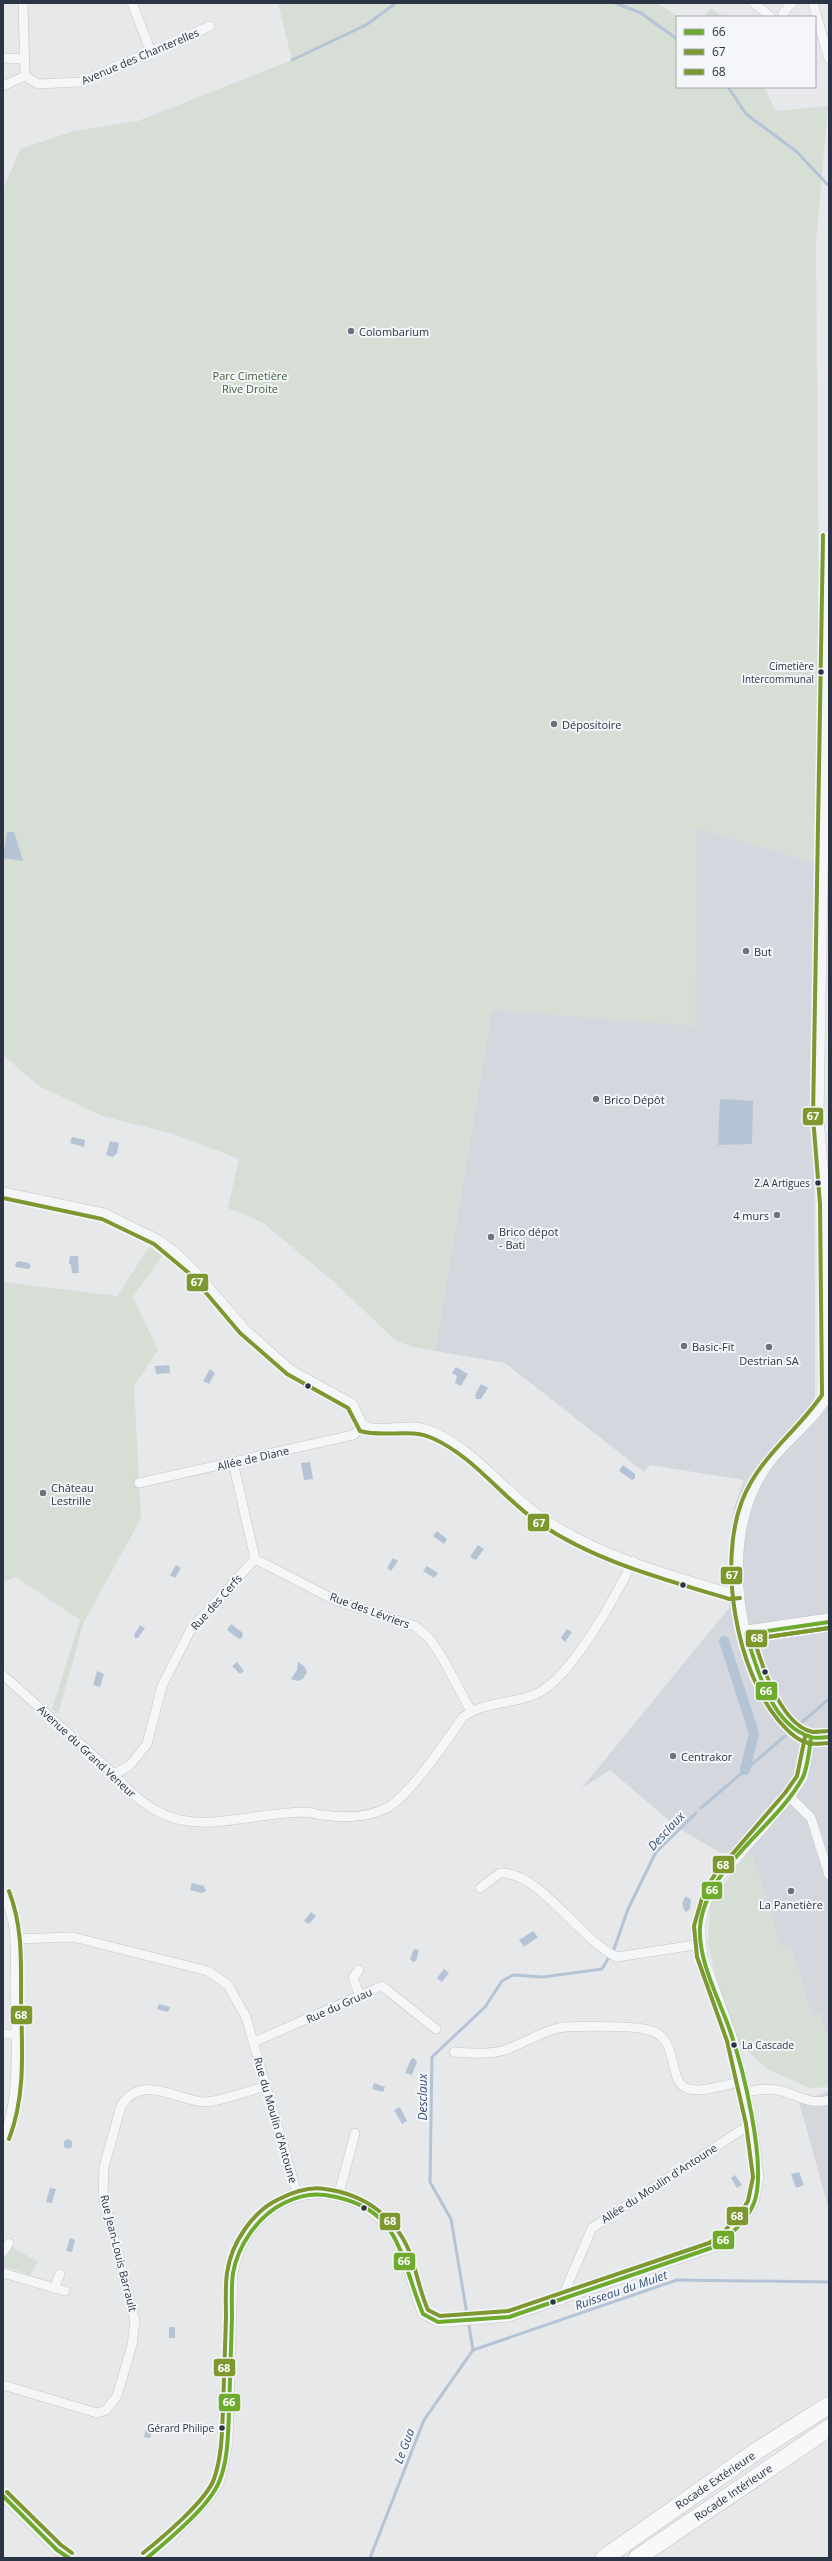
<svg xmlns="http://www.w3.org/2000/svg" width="832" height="2561" font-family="'Open Sans',sans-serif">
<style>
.built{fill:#d4d7dd}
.green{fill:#d6ded6}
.water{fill:#b4c4d5}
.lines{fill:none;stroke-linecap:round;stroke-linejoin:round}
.stream{stroke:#b4c4d5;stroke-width:3}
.canal{stroke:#b4c4d5;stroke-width:10}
.street-casing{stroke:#c4c6c8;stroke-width:10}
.secondary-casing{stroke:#c4c6c8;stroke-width:14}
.highway-casing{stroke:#b8bbbf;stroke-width:18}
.street{stroke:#f5f6f7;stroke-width:9}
.secondary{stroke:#f8f8f8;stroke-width:13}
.highway{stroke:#f8f8f8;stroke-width:17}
.bus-1-casing{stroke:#f4f6f9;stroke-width:7}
.bus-2-casing{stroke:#f4f6f9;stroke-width:7}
.bus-3-casing{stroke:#f4f6f9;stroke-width:7}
.bus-1{stroke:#6eab2d;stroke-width:4}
.bus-2{stroke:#7c982e;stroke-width:4}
.bus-3{stroke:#7c982e;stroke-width:4}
.poi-dot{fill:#6c737f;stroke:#f4f6f9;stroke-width:1.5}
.bus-dot{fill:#2b3445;stroke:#f4f6f9;stroke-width:1.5}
.labels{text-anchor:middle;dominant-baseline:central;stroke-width:4;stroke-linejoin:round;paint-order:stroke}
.bus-label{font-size:10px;fill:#2b3445;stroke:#f4f6f9;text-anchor:end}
.street-label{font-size:11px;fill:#2b3445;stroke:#f4f6f9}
.poi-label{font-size:11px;fill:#2b3445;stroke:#f4f6f9;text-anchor:start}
.park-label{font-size:11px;fill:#3f6138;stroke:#f4f6f9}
.water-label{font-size:12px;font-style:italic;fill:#34527a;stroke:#f4f6f9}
.line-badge{stroke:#f4f6f9;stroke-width:1.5}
.badge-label{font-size:11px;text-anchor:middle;font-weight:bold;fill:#fff}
</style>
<rect width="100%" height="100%" fill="#e6e8ea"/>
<g class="built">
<polygon points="696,828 814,862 815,1402 829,1399 829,2043 820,2014 812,2016 790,1945 781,1948 753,1856 719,1852 678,1828 610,1770 581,1789 729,1608 728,1572 734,1507 744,1480 650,1465 644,1472 505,1363 435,1351 492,1010 695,1025"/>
<polygon points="829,2091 829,2210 799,2102"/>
</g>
<g class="green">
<polygon points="278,3 657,3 678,17 677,87 764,87 776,111 828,106 816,242 819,639 814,862 696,828 695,1026 492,1010 435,1351 413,1347 396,1341 333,1281 262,1222 228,1208 239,1159 174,1134 102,1116 39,1086 3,1055 4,188 20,149 74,131 138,121 292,60"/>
<polygon points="711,8 723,17 705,17"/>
<polygon points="149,1247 162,1256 133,1297 158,1350 134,1386 141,1518 84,1622 58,1714 52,1709 80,1620 16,1577 3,1582 3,1282 117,1296"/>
<polygon points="745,1855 753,1856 781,1947 790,1945 812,2016 820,2014 829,2043 829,2087 809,2088 767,2069 739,2043 717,1980 708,1943 710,1904"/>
<polygon points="12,2247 38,2262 30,2275 3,2266 3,2261"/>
</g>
<g class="water">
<polygon points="7,832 14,832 23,861 3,858"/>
<polygon points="720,1099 753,1101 752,1144 718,1145"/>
<polygon points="72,1137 85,1140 84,1147 70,1143"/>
<polygon points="110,1141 119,1143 117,1153 113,1157 106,1155"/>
<polygon points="70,1256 78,1256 79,1273 72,1273 71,1264 69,1264"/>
<polygon points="18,1261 29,1263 31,1267 28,1269 16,1267 15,1264"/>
<polygon points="169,1365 170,1373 156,1374 155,1366"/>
<polygon points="456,1367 468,1374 461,1386 455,1383 457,1376 452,1373"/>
<polygon points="210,1369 215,1373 209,1384 203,1381"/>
<polygon points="481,1384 488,1388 481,1399 476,1399 475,1395"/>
<polygon points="310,1462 313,1479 304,1480 301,1463"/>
<polygon points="623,1465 635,1474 635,1478 632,1480 619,1471"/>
<polygon points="437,1531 447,1539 444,1544 433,1536"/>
<polygon points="478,1545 484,1549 476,1560 470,1557"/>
<polygon points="393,1558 398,1561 391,1571 387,1568"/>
<polygon points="176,1565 181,1568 175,1578 170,1575"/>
<polygon points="427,1566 438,1573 434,1578 423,1571"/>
<polygon points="231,1624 243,1633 242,1638 239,1639 227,1630"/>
<polygon points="140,1625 145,1628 138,1638 135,1638 134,1635"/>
<polygon points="567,1629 572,1632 565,1642 561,1638"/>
<polygon points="237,1662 244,1671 240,1674 232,1666"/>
<polygon points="298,1662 304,1666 307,1672 303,1679 297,1681 291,1679 297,1670"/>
<polygon points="97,1671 104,1674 100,1687 93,1685"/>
<polygon points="192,1883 204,1886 206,1891 202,1893 190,1890"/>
<polygon points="686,1896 691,1900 690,1909 686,1912 684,1910 682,1903"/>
<polygon points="311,1912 316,1916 309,1924 304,1921"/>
<polygon points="533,1931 538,1937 524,1947 519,1940"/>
<polygon points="414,1949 419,1950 416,1961 413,1962 410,1959"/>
<polygon points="444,1969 449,1973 442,1982 437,1978"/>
<polygon points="159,2004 170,2007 168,2012 157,2009"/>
<polygon points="411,2059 414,2058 417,2062 412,2075 405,2073"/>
<polygon points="374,2083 385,2087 383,2092 372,2089"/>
<polygon points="400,2107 407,2121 402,2124 394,2110"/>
<circle cx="68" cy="2144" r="4.5"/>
<polygon points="799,2172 804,2185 796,2188 791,2174"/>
<polygon points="735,2175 742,2185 737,2188 731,2178"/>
<polygon points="50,2188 56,2189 52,2203 46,2202"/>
<polygon points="70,2238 75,2240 72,2252 66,2251"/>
<rect x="169" y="2327" width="6" height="11"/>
<polygon points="147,2424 154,2425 150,2438 144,2437"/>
</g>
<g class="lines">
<g class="stream">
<polyline points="615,3 641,13 677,39"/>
<polyline points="292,60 366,25 396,3"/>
<polyline points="728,87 746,114 797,152 827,184"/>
<polyline points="802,1722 829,1699"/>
<polyline points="701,1808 785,1736"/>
<polyline points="613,1952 628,1909 656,1852 696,1813"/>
<polyline points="473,2350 451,2219 430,2182 432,2057 485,2007 502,1981 513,1975 543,1977 602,1969 609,1957"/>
<polyline points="473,2350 677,2280 829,2282"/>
<polyline points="370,2558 424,2420 473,2350"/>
</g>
<polyline class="canal" points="724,1641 754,1733 745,1770"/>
<defs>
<g id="street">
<polyline points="23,3 25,76 38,84 80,82 210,26"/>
<polyline points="132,3 151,52"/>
<polyline points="754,3 771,17"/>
<polyline points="813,3 829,59"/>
<polyline points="784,17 783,13 792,3"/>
<polyline points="3,58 24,59"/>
<polyline points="3,86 25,76"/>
<path d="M3,1192l101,21 53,26 17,12 20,19 51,59 46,41 62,34 10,22c27,8 43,-6 71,6 42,19 69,58 106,84 56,39 126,58 191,77l8,-1"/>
<polyline points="139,1483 353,1435 363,1426"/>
<polyline points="255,1559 337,1601 415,1626 429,1638 442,1657 471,1711"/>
<path d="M746,1634c-14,-60 -12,-134 32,-181 17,-19 36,-34 50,-56l-2,-193 -7,-87 10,-582"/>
<path d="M3,1675l111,99c63,76 110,40 190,38 6,0 12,2 18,3 22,3 48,3 68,-9 22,-14 57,-66 73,-89 23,-17 51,-12 75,-24 34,-17 78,-97 95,-132"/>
<polyline points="114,1774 130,1765 147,1744 162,1686 191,1629 255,1559 233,1462"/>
<polyline points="790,1797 811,1818 829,1875"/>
<path d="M480,1888l20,-15c40,-2 80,68 117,84l84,-13"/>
<path d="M3,1893c4,10 8,19 10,29 4,20 2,43 2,64 0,42 7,114 -12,151"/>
<polyline points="15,1939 73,1937 208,1971 228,1985 246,2017 298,2197"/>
<polyline points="359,1970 353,1978 360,1996"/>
<polyline points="3,2034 15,2034"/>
<polyline points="254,2042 382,1986 436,2029"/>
<path d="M454,2052c17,1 34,3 51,-2 17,-6 33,-16 50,-21 12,-4 75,-3 89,0 38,5 22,50 42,59 13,6 43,-4 57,-7"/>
<path d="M745,2092c11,-2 21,-4 32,-2 18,3 32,16 52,10"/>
<polyline points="338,2197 355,2133"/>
<polyline points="3,2252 9,2243"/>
<polyline points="3,2273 65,2291"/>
<polyline points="54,2288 60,2274"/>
<polyline points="561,2300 592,2228 752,2123"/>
<path d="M3,2385l94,28 9,-3 11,-14 15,-51 3,-24 -32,-125 1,-29 17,-61c21,-33 53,-7 83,-4 12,1 48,-12 62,-16"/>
<polyline points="3,2496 57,2550 69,2558"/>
<path d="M147,2558l25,-21 37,-39 10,-15 4,-15 5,-26 5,-169c16,-79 100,-107 155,-46 21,23 22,60 35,87l15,8h10l61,-5 202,-69 14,-8 21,-24 8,-13 5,-26 -7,-54 -19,-84 -30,-83 -3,-29 3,-14 7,-20 11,-17 69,-79 13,-19 8,-40"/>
</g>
<path id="secondary" d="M746,1634c10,34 35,116 83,103"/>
<g id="highway">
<polyline points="746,1634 829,1622"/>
<polyline points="604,2558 758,2450 829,2405"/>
<polyline points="637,2558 829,2428"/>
</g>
</defs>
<use href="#street" class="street-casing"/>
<use href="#secondary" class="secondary-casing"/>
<use href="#highway" class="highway-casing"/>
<use href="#street" class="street"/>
<use href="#secondary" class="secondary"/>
<use href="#highway" class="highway"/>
<defs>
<g id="bus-1">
<path d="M829,1622l-83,12c11,35 25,91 65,103 5,2 12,0 18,0"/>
<polyline points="3,2496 57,2550 69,2558"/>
<path d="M147,2558c20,-17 62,-51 72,-76 9,-21 9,-47 10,-70 1,-32 2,-63 3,-95 0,-14 -1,-30 1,-44 5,-28 25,-57 51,-70 12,-6 27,-10 41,-8 77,11 74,61 98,119l15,8 71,-5 202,-69c16,-9 36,-27 43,-45 14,-37 -12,-140 -26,-178 -11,-30 -30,-66 -28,-98 5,-59 75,-99 102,-148 6,-11 7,-29 9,-41"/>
</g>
<g id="bus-2">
<path d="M823,535l-10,582 7,87 2,191c-26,38 -63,62 -80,106 -24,62 -6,169 37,220 8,9 17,19 29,22 6,2 15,0 21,0"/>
<path d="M3,1198l99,21 52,25 36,30 50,59 47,41 61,34 12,23c24,7 49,-3 72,7 41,18 68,57 104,83 57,40 127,58 193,78l11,-1"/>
<polyline points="747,1640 829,1628"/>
</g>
<g id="bus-3">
<path d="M829,1731c-5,0 -11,1 -16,1 -32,-6 -51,-66 -59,-93l75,-11"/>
<path d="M9,1891c14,37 12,71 12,110 1,47 5,94 -12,138"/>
<polyline points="7,2492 61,2545 72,2553"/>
<path d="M143,2553c19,-15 63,-52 71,-74 8,-23 8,-47 9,-71 1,-31 2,-61 3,-91 0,-15 -1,-30 1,-44 4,-30 26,-62 52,-74 14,-7 30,-13 46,-10 39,5 72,28 86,67 6,18 9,36 17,54l12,6 68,-5 201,-68 12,-8 20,-23 7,-11 5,-24 -7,-53 -19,-83 -30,-84 -3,-31 10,-35 12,-18 69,-80 12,-17 8,-39"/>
</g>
</defs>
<use href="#bus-1" class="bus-1-casing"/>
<use href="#bus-2" class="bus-2-casing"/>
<use href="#bus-3" class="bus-3-casing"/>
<use href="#bus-1" class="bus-1"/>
<use href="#bus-2" class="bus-2"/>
<use href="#bus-3" class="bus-3"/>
</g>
<g class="poi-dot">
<circle cx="351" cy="331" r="4"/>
<circle cx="554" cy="724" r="4"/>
<circle cx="746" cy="951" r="4"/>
<circle cx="596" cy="1099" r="4"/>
<circle cx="777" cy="1215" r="4"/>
<circle cx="491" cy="1237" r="4"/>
<circle cx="684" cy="1346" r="4"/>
<circle cx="769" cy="1347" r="4"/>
<circle cx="43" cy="1493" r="4"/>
<circle cx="673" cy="1756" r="4"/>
<circle cx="791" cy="1891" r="4"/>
</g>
<g class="bus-dot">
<circle cx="821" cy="672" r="3.5"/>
<circle cx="818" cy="1183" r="3.5"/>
<circle cx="308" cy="1386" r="3.5"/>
<circle cx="683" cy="1585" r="3.5"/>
<circle cx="765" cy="1672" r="3.5"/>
<circle cx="734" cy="2045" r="3.5"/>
<circle cx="364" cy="2208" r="3.5"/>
<circle cx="553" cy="2302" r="3.5"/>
<circle cx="222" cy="2428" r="3.5"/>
</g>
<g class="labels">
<g class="bus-label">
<text x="814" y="666">Cimetière<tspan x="814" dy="13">Intercommunal</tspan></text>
<text x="810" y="1183">Z.A Artigues</text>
<text x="742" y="2045" text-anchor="start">La Cascade</text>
<text x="214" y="2428">Gérard Philipe</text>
</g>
<g class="street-label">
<text transform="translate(140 56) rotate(-23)">Avenue des Chanterelles</text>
<text transform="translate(253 1458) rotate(-13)">Allée de Diane</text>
<text transform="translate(216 1602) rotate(-48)">Rue des Cerfs</text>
<text transform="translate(370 1610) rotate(20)">Rue des Lévriers</text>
<text transform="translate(87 1751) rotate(43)">Avenue du Grand Veneur</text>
<text transform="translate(339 2005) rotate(-24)">Rue du Gruau</text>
<text transform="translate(276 2120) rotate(74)">Rue du Moulin d'Antoune</text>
<text transform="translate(659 2183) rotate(-33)">Allée du Moulin d'Antoune</text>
<text transform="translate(119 2253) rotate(76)">Rue Jean-Louis Barrault</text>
<text transform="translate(715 2480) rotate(-34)">Rocade Extérieure</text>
<text transform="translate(733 2492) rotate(-34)">Rocade Intérieure</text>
</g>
<g class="poi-label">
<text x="359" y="331">Colombarium</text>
<text x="562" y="724">Dépositoire</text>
<text x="754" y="951">But</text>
<text x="604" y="1099">Brico Dépôt</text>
<text x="769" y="1215" text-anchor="end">4 murs</text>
<text x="499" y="1231">Brico dépot<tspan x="499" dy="13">- Bati</tspan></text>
<text x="692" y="1346">Basic-Fit</text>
<text x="769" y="1360" text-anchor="middle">Destrian SA</text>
<text x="51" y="1487">Château<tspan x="51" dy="13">Lestrille</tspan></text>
<text x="681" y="1756">Centrakor</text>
<text x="791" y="1904" text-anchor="middle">La Panetière</text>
</g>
<g class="park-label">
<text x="250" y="375">Parc Cimetière<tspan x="250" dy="13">Rive Droite</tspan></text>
</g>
<g class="water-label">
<text transform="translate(666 1831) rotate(-47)">Desclaux</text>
<text transform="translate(422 2097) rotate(-90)">Desclaux</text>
<text transform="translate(621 2290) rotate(-19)">Ruisseau du Mulet</text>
<text transform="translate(404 2446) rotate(-69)">Le Gua</text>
</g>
</g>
<g class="line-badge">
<rect x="802" y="1107" width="22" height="19" rx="4" fill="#7c982e"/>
<rect x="186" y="1273" width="23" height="19" rx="4" fill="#7c982e"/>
<rect x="527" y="1513" width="23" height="19" rx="4" fill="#7c982e"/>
<rect x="720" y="1566" width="23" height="19" rx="4" fill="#7c982e"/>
<rect x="745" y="1629" width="23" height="19" rx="4" fill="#7c982e"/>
<rect x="755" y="1681" width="23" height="20" rx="4" fill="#6eab2d"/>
<rect x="712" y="1855" width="23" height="19" rx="4" fill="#7c982e"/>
<rect x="701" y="1881" width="22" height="19" rx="4" fill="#6eab2d"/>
<rect x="10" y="2005" width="23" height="20" rx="4" fill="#7c982e"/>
<rect x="726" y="2206" width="23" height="20" rx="4" fill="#7c982e"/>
<rect x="379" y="2212" width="22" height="19" rx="4" fill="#7c982e"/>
<rect x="712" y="2230" width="23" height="20" rx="4" fill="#6eab2d"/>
<rect x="393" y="2252" width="23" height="19" rx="4" fill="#6eab2d"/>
<rect x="213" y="2358" width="23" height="19" rx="4" fill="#7c982e"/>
<rect x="218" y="2393" width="23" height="19" rx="4" fill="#6eab2d"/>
</g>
<g class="badge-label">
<text x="813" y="1120">67</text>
<text x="197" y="1286">67</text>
<text x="539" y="1527">67</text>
<text x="732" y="1579">67</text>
<text x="757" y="1642">68</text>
<text x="766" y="1695">66</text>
<text x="723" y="1869">68</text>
<text x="712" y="1894">66</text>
<text x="21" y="2019">68</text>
<text x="737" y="2220">68</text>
<text x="390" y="2225">68</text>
<text x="723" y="2244">66</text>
<text x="404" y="2265">66</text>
<text x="224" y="2372">68</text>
<text x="229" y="2406">66</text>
</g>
<rect width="832" height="2561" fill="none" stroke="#2b3445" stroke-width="8"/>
<rect x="676" y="16" width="140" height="72" fill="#f4f6f9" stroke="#a4a8b1"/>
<rect x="684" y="29" width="20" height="6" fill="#6eab2d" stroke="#a4a8b1"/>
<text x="712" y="36" font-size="12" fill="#2b3445">66</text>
<rect x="684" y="49" width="20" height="6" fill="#7c982e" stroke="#a4a8b1"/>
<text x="712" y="56" font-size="12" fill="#2b3445">67</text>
<rect x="684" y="69" width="20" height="6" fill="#7c982e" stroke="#a4a8b1"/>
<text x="712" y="76" font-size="12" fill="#2b3445">68</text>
</svg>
